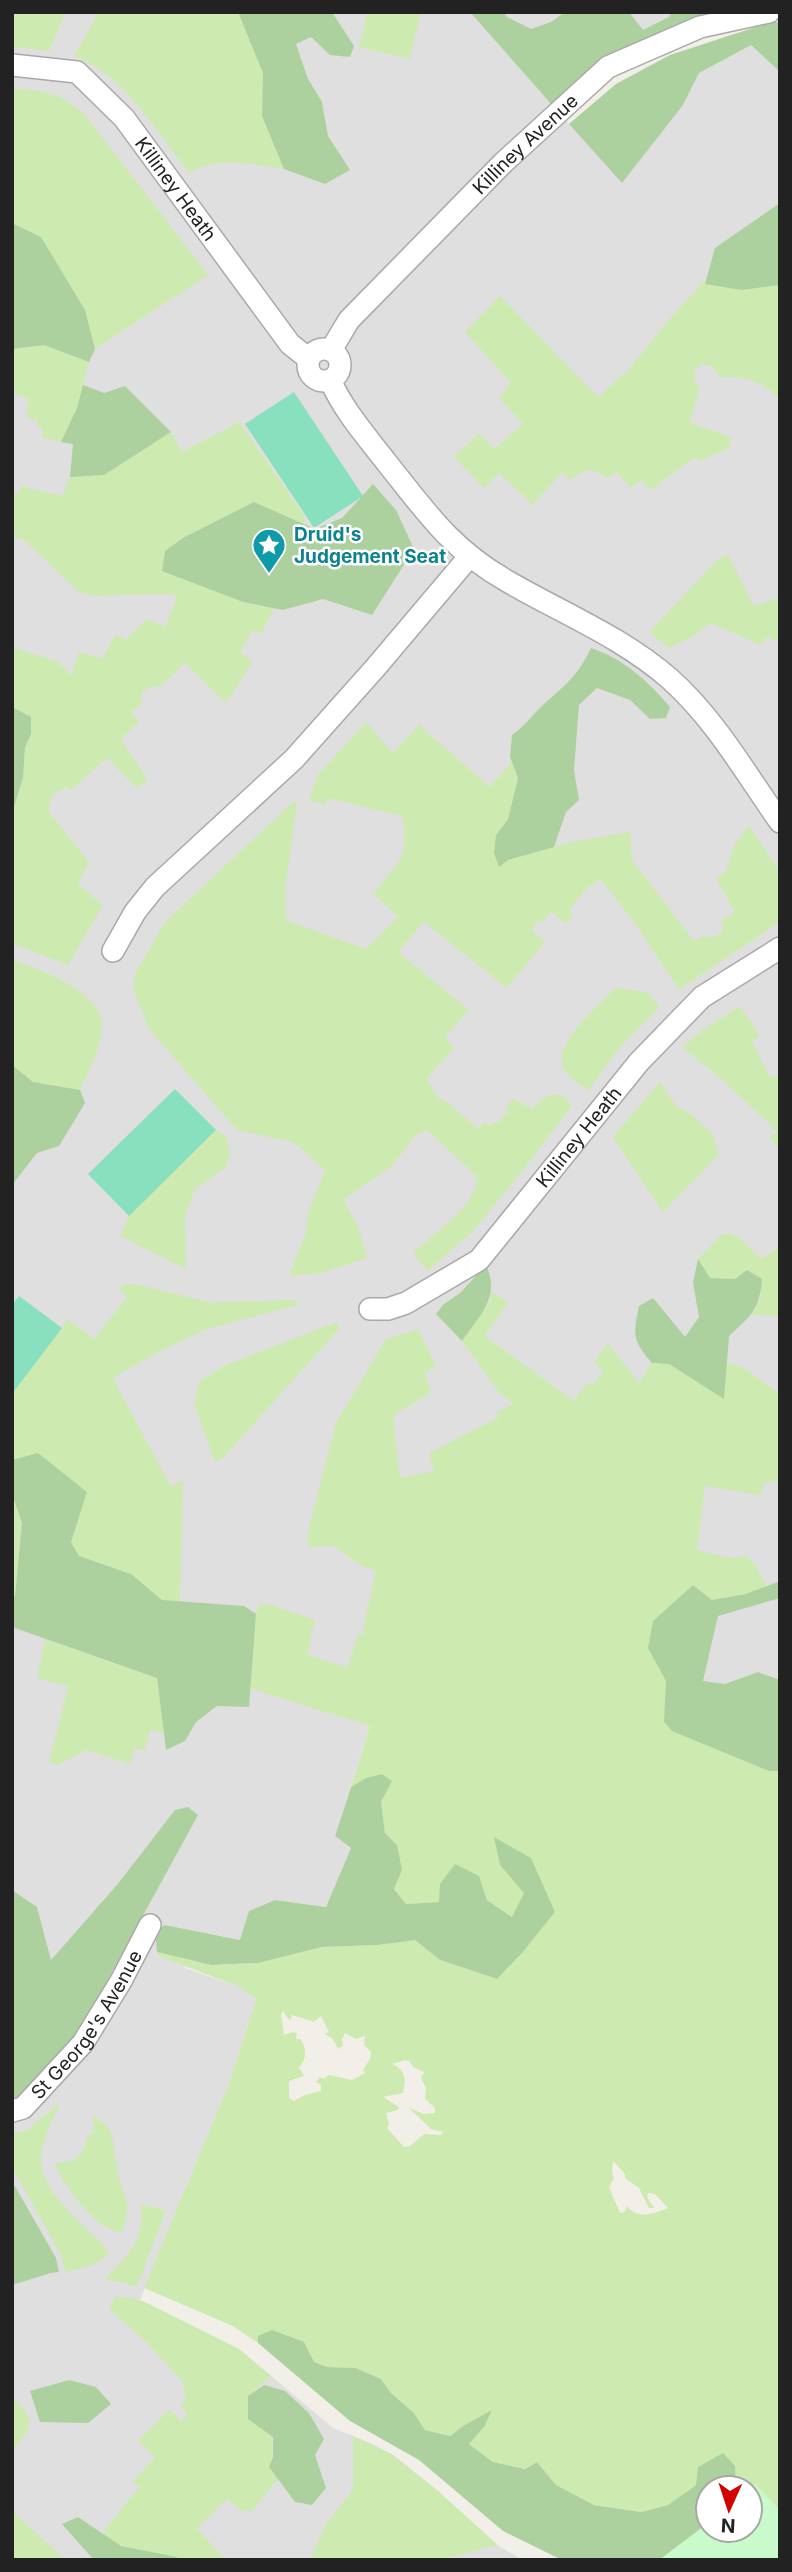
<svg xmlns="http://www.w3.org/2000/svg" width="792" height="2572" font-family="Inter,sans-serif">
<style>
.residential{fill:#e0dfdf}
.grass{fill:#cdebb0;fill-rule:evenodd}
.forest{fill:#add19e}
.park{fill:#c8facc}
.pitch{fill:#88e0be}
.lines{fill:none;stroke-linecap:round;stroke-linejoin:round}
.street-casing{stroke:#a9a9a9;stroke-width:24}
.street{stroke:#fff;stroke-width:21}
.labels{text-anchor:middle;dominant-baseline:central;stroke-width:5;stroke-linejoin:round;paint-order:stroke}
.street-label{font-size:19px;fill:#222;stroke:#fff}
.culture-label{font-size:19px;font-weight:bold;fill:#0d838f;stroke:#fff;text-anchor:start}
</style>
<rect width="100%" height="100%" fill="#f2efe9"/>
<polygon class="residential" points="12,12 723,12 664,30 605,60 553,105 569,124 616,84 670,55 780,22 780,1771 370,1726 335,1836 351,1848 326,1907 275,1900 241,1940 165,1925 185,1968 237,1986 256,1999 229,2084 140,2300 239,2349 333,2428 373,2444 393,2455 438,2491 492,2542 523,2560 12,2560 12,944 68,964 12,831"/>
<g class="grass">
<polygon points="12,12 66,12 49,51 12,47"/>
<path d="M99,12h139l25,61 -1,43 22,53c-29,-5 -69,-13 -95,4 -31,-40 -66,-99 -115,-117z"/>
<polygon points="368,12 421,12 410,59 359,47"/>
<path d="M12,88c36,4 47,3 74,28l122,159 -113,74 -10,-39 -44,-73 -29,-14z"/>
<path d="M707,278l35,12 38,-5v115c-15,-19 -37,-24 -60,-23l-8,-11 -9,-2 -9,6 1,12 5,5 -10,36 41,14 -2,11 -30,13 -3,-4 -46,33 -9,-10 -10,8 -15,-16 -9,6c-16,-11 -22,-9 -37,2l-8,-8 -29,33 -34,-32 -15,15 -30,-31 25,-24 15,16 29,-25 -24,-26 12,-15 -46,-51 35,-36 98,101 32,-29 43,-53z"/>
<polygon points="44,345 89,362 77,408 61,442 42,437 43,429 37,426 38,420 27,418 28,398 12,393 12,349"/>
<polygon points="239,422 304,515 305,525 254,502 183,538 165,551 162,571 243,602 274,608 261,634 253,630 240,652 253,661 226,703 185,663 161,686 148,688 141,694 141,704 131,713 139,722 121,739 148,780 137,788 107,758 71,790 66,787 52,795 48,811 89,862 78,884 103,905 68,965 12,944 12,813 23,778 25,747 31,734 31,717 12,707 12,647 59,662 71,676 79,652 102,659 116,634 126,640 146,619 165,627 176,601 175,594 95,596 79,592 24,540 12,537 12,493 19,494 21,486 62,496 70,477 104,475 171,432 182,452"/>
<polygon points="728,555 754,606 780,597 780,643 768,636 760,645 711,623 693,636 669,648 649,632 719,558"/>
<path d="M366,722l27,31 26,-28 71,62 22,-26 6,17 -10,41 -12,16 12,25 62,-18 60,-10 2,28 62,81 10,-5 8,2 11,-6 -1,-12 13,-8 -19,-34 10,-6 7,-25 16,-22 31,47v50l-101,68 -45,-68 -34,-43 -15,11 -15,19 3,7 -8,8 -14,-13 -8,11h-7l-4,10 13,10 -38,46 -83,-66 -26,30 71,58 -24,27 9,11 -28,31 14,21 2,-2 36,30 7,-6 5,4 3,-4 5,1 10,-12 -1,-5 6,-8 19,11c14,-15 26,-22 40,-3l-60,78 -40,48 -42,37 -3,1 -14,-17c18,-17 69,-51 63,-77l-49,-46 -12,6 -23,30 -49,34 15,26 9,32 -49,16 -29,2 17,-43 2,-20 17,-43 -32,-28 -56,-12 -88,-101 -16,-40 2,-15 30,-52 129,-121 3,3 -12,86 1,30 80,29 32,-32 -24,-23c24,-35 36,-31 28,-78l-74,-18 -3,6 -16,-3 8,-25z"/>
<path d="M12,960c26,8 87,31 90,63 1,20 -14,50 -22,67l-47,-8 -21,-17z"/>
<path d="M616,988l31,4 13,15 -41,41 -31,43c-8,-7 -21,-14 -25,-23 -11,-23 37,-65 53,-80z"/>
<polygon points="740,1006 760,1036 752,1041 770,1078 780,1074 780,1150 769,1137 778,1132 720,1078 682,1047 701,1031"/>
<polygon points="660,1082 676,1106 692,1115 712,1134 719,1154 663,1212 613,1137"/>
<polygon points="216,1130 227,1138 230,1156 226,1167 195,1189 185,1215 186,1269 120,1236 129,1216"/>
<polygon points="730,1233 741,1239 762,1259 780,1246 780,1316 752,1315 761,1296 761,1279 747,1270 736,1279 709,1278 698,1259 720,1236"/>
<polygon points="135,1284 208,1302 296,1300 297,1305 204,1330 158,1352 113,1378 171,1487 183,1480 180,1602 162,1600 131,1574 79,1556 71,1542 38,1453 12,1460 12,1394 68,1319 94,1339 127,1297 119,1289 124,1285"/>
<path d="M491,1291l17,11 -23,34 89,65 14,-19 5,3 10,-14 -9,-9 14,-19 31,40 13,-20 17,1 54,34 2,-36 19,6 36,26v88h-15l-4,13 -56,-9 -8,64 33,8 16,-3 9,10 12,21 -21,8 -34,6 -19,-15 -26,24 6,122 96,40h11v789l-30,-30v-42h-9l-5,-6 -1,-16 -39,19 -28,20 -27,7 -47,-7 -38,-20 -19,-23 -12,7 -32,-7 -24,-18 15,-17 -21,-1 -13,10 -25,-6 -11,-17 -23,-20 -10,-14 -25,-11 -29,-1 -14,-5 -54,-26 -1,7 -25,-17 -89,-38 85,-204 27,-85 -19,-13 -79,-30 -1,-4 54,13 47,-2 64,-16 56,-2 37,-6 25,21 57,19 26,-27 32,-40 -60,-75 5,28 25,28 -13,24 -25,-17 -8,-24 -40,26 -33,2 -12,-15 3,-44 -12,-12 -4,-30 10,-22 -25,-3 -15,9 19,-61 -121,-38 7,-74 4,-11 11,2 44,15 -8,35 41,12 10,-33 4,1 14,-64 -15,-5 -27,-20 -25,1 -2,-12 29,-112 50,-84 32,-10 18,37 -11,7 6,20 -38,22 7,63 34,-7 -5,-18 69,-35 -2,-6 17,-8 -15,-13 -36,-50 29,-41zM283,2011l7,10 2,-6 22,7 7,-6 8,16 -4,2 7,4 6,11 5,-3 -1,-6 3,-7 11,6 9,-3 -1,9 7,7 -1,7 -7,11 2,3 -13,7 -23,-5 -5,4 -4,-2 -4,5 5,3v6l-16,4 -11,6 -5,-3v-17l15,-5 -5,-9c8,-7 8,-20 1,-28h-4l1,-6 -4,-1 -9,3 -3,-21zM405,2060l4,1 4,6 11,5 -3,6 5,10 -1,11 10,9v5l-11,1 -15,-6 22,21 12,3 -2,3 -17,-1 -14,12 -6,1 -17,-19 2,-4 -3,-11 12,-3 1,-3 -16,-10 20,-4c3,-14 3,-23 -11,-29zM613,2161l12,13v4l14,10 10,20h5l-7,-11 1,-4 7,1 13,14c-16,6 -29,12 -41,-2l-3,6 -4,1 -11,-26 5,-9 -2,-7z"/>
<polygon points="337,1322 340,1328 222,1459 215,1462 194,1404 199,1382 223,1366"/>
<polygon points="12,1494 22,1523 15,1596 12,1596"/>
<polygon points="45,1639 157,1678 164,1733 150,1730 145,1751 135,1748 130,1764 87,1750 58,1765 49,1762 68,1687 37,1678"/>
<path d="M60,2103c-6,15 -17,35 -19,51 -4,37 45,72 67,96v5l-15,10 -27,7 -5,-17 -49,-88v-34l13,-2z"/>
<path d="M93,2116l14,9 5,11 7,42 9,29 -5,24c-20,8 -63,-50 -68,-68 23,-1 28,-7 33,-28l5,-2z"/>
<path d="M141,2204l25,7 -29,75 -32,-7c24,-25 40,-38 36,-75z"/>
<path d="M115,2297l19,1 13,5 92,46 32,27 -23,20c15,25 32,41 21,71l9,12 -28,34 -3,-4 -5,3 -15,-13 -30,30 29,31h-50v-3l-55,-11 -19,-12 37,-47 -6,-6 22,-23 -17,-17 32,-32 11,12 7,-6 -8,-10 6,-6 -4,-18 -36,-39 -37,-33z"/>
<path d="M12,2397c26,24 20,30 0,54z"/>
<polygon points="353,2436 393,2455 438,2491 498,2545 439,2560 310,2560 325,2526 353,2489"/>
<polygon points="12,2511 58,2553 65,2560 12,2560"/>
</g>
<g class="forest">
<polygon points="238,12 332,12 354,46 350,57 330,55 311,37 296,44 308,79 322,102 328,136 350,170 325,184 284,169 262,116 263,73"/>
<polygon points="470,12 504,12 507,17 531,29 551,22 565,12 629,12 643,30 669,17 671,12 723,12 664,30 605,60 552,105"/>
<polygon points="771,22 780,22 780,68 778,70 751,45 699,73 683,105 622,183 569,124 616,84 670,55"/>
<polygon points="780,203 780,285 742,290 705,284 715,248"/>
<polygon points="12,223 41,237 85,310 95,349 89,362 44,345 12,349"/>
<polygon points="83,385 104,393 125,386 171,432 104,475 70,477 73,444 61,442 77,408"/>
<polygon points="373,484 396,510 414,549 372,615 323,599 283,610 243,602 162,571 165,551 183,538 254,502 315,529 342,518"/>
<path d="M591,648c33,11 57,33 79,59l-4,11 -16,1 -20,-19 -33,-12 -18,17 -5,65 5,30 -13,12 -12,35 -46,13 -9,7 -5,-14 2,-18 12,-16 10,-41 -8,-21 2,-22c15,-11 20,-20 32,-31 22,-19 34,-29 47,-56z"/>
<polygon points="12,707 31,717 31,734 25,747 23,778 12,813"/>
<polygon points="12,1065 33,1082 80,1090 85,1103 59,1146 37,1153 12,1185"/>
<path d="M698,1259l12,19 25,1 12,-9 15,9c-2,30 -12,38 -33,57l-5,63 -55,-35 -17,-1c-20,-23 -19,-28 -13,-57l14,-8 32,39 14,-20 -6,-35z"/>
<path d="M486,1265c15,32 -6,50 -24,76l-26,-27 8,-10 16,-11z"/>
<polygon points="38,1453 87,1492 71,1542 79,1556 131,1574 162,1600 244,1606 256,1614 249,1707 217,1706 196,1722 185,1741 166,1750 157,1678 12,1627 12,1596 15,1596 22,1523 12,1494 12,1460"/>
<polygon points="780,1581 780,1598 718,1616 703,1681 725,1684 758,1672 780,1680 780,1771 769,1771 672,1731 664,1722 666,1681 648,1648 653,1621 693,1585 712,1600 746,1594"/>
<polygon points="382,1774 392,1781 381,1802 385,1833 397,1845 402,1870 394,1889 406,1904 439,1902 440,1884 455,1864 479,1876 487,1900 512,1917 524,1893 500,1865 494,1837 531,1858 555,1912 523,1952 497,1979 440,1960 415,1940 378,1945 322,1947 258,1963 211,1965 157,1952 155,1931 165,1925 240,1940 249,1911 275,1900 326,1907 351,1848 335,1836 351,1787 366,1778"/>
<polygon points="188,1807 198,1815 71,2047 12,2104 12,1890 37,1907 51,1960 117,1885 175,1810"/>
<polygon points="12,2181 56,2258 59,2272 51,2273 12,2285"/>
<polygon points="272,2330 304,2342 314,2362 327,2367 356,2368 381,2379 391,2393 414,2413 425,2430 450,2436 463,2426 492,2410 484,2427 469,2444 493,2462 525,2469 537,2462 556,2485 594,2505 641,2512 668,2505 696,2485 698,2467 723,2453 735,2466 736,2482 741,2488 708,2488 708,2560 562,2560 503,2531 419,2460 350,2421 258,2343 258,2336"/>
<polygon points="69,2380 96,2387 111,2404 88,2423 40,2422 30,2391"/>
<polygon points="264,2385 285,2391 309,2413 324,2439 315,2455 326,2488 312,2505 295,2502 269,2467 273,2457 273,2437 248,2419 248,2396"/>
<polygon points="78,2517 121,2546 177,2557 176,2560 94,2560 62,2524"/>
</g>
<polygon class="park" points="755,2484 780,2510 780,2560 659,2560 708,2523 708,2530 750,2530 750,2490"/>
<g class="pitch">
<polygon points="294,392 363,496 314,528 245,424"/>
<polygon points="175,1089 216,1130 129,1216 88,1174"/>
<polygon points="19,1296 62,1328 12,1394 12,1305"/>
</g>
<g class="lines">
<defs>
<g id="street">
<path id="s1" d="M12,65l65,7 47,46 166,226 19,15"/>
<circle cx="324" cy="365" r="16"/>
<path id="s2" d="M331,350l18,-30 154,-157 105,-96 92,-40 69,-15"/>
<path d="M330,380c14,31 36,56 57,83 39,49 64,86 120,118 55,32 115,56 163,98 45,40 76,95 110,143"/>
<polyline points="113,951 135,912 155,887 294,759 376,667 469,557"/>
<path id="s3" d="M370,1309h18l18,-6 73,-43 160,-198 63,-65 78,-49"/>
<path id="s4" d="M12,2111l11,-3 60,-65 38,-62 29,-56"/>
</g>
</defs>
<use href="#street" class="street-casing"/>
<use href="#street" class="street"/>
</g>
<defs>
<symbol id="sight-pin" viewBox="-11 -11 22 30"><path d="M0 17L-7.5 6A9.5 9.5 0 1 1 7.5 6Z" fill="#0f9aa8" stroke="#fff"/><path d="M0-6L1.8-2.2L6-1.7L2.9 1.2L3.7 5.4L0 3.3L-3.7 5.4L-2.9 1.2L-6-1.7L-1.8-2.2Z" fill="#fff"/></symbol>
</defs>
<g fill-rule="evenodd">
<use href="#sight-pin" x="250" y="526" width="38" height="52"/>
</g>
<g class="labels">
<g class="street-label">
<text stroke="none"><textPath href="#s2" startOffset="284">Killiney Avenue</textPath></text>
<text stroke="none"><textPath href="#s1" startOffset="219">Killiney Heath</textPath></text>
<text stroke="none"><textPath href="#s3" startOffset="280">Killiney Heath</textPath></text>
<text stroke="none"><textPath href="#s4" startOffset="117">St George's Avenue</textPath></text>
</g>
<g class="culture-label">
<text x="294" y="534">Druid's<tspan x="294" dy="22">Judgement Seat</tspan></text>
</g>
</g>
<rect width="792" height="2572" fill="none" stroke="#222222" stroke-width="28"/>
<g transform="translate(729 2509) rotate(183)"><circle r="33" fill="#ffffff" stroke="#a7a7a7" stroke-width="2"/>
<path d="M0-5L12 26L0 18L-12 26Z" fill="#d40000"/>
<text y="-10" font-size="19" font-weight="bold" text-anchor="middle" fill="#222222">N</text>
</g>
</svg>
